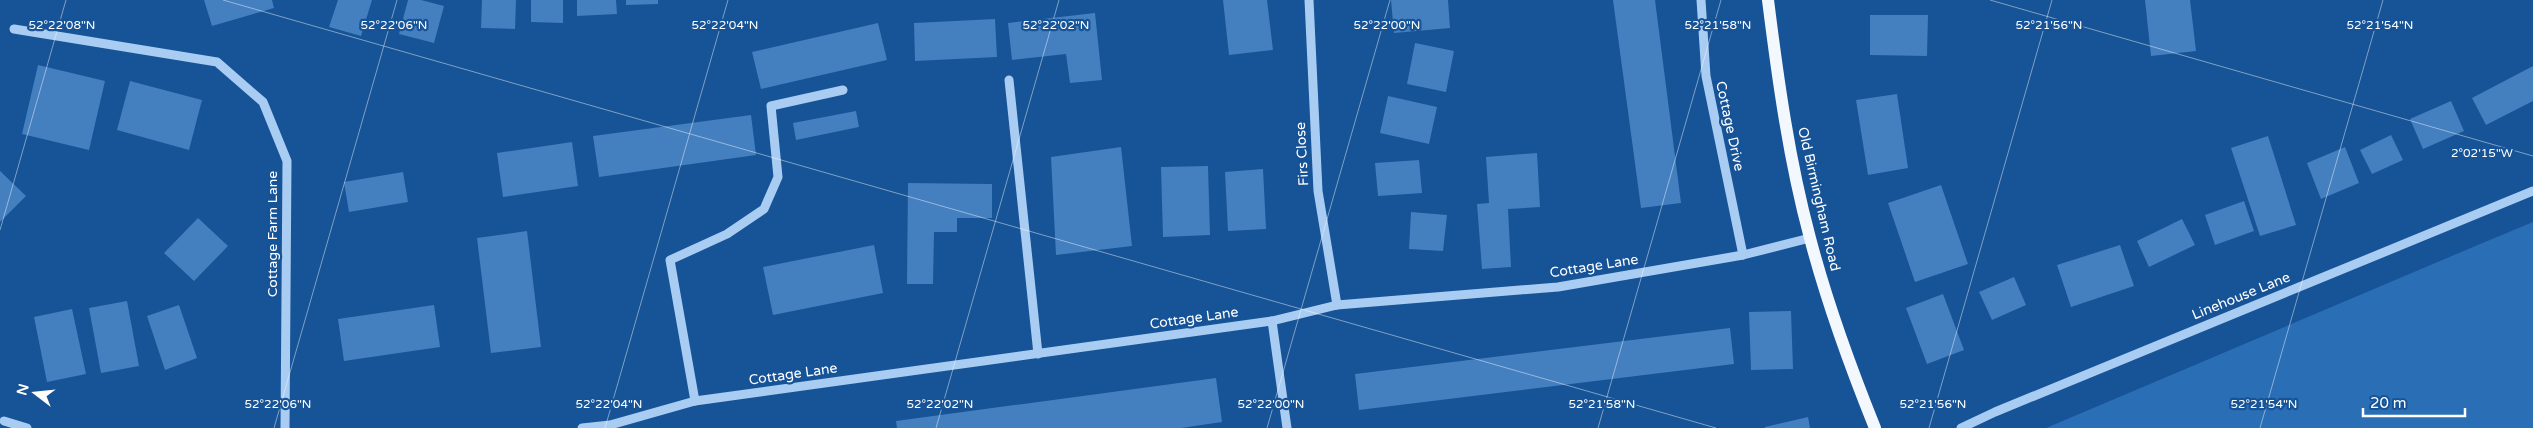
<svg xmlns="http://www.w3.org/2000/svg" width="2533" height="428" font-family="'Varela Round',sans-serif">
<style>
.green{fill:#2a6eb6}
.building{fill:#447fc0}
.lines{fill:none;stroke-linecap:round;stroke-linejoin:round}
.minor{stroke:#a9ccf2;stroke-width:9}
.major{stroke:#f3f8ff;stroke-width:12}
.ticks{fill:none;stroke:#fff;stroke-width:1;stroke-opacity:0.45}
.labels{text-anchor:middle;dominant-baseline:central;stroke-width:4.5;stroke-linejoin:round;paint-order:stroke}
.street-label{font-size:14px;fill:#fff;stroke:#165397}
.ticks-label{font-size:12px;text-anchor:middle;fill:#fff;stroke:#165397;stroke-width:4.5;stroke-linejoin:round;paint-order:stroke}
</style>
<rect width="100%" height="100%" fill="#165397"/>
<polygon class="green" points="2533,222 2533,428 2046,428 2473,247"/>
<g class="building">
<polygon points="204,0 272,0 274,8 212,26"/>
<polygon points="338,0 372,0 361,36 329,27"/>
<polygon points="408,0 421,0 444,6 434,43 399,34"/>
<polygon points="482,0 516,0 515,29 481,28"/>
<polygon points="531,0 563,0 563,23 531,22"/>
<polygon points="577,0 616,0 617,14 577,16"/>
<polygon points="626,0 658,0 658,4 626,5"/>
<polygon points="1223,0 1267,0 1273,50 1229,55"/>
<polygon points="1391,0 1448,0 1450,28 1394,33"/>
<polygon points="1613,0 1655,0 1681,203 1641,208"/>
<polygon points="2145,0 2190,0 2196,51 2151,56"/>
<polygon points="1095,13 1102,80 1070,83 1066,54 1012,60 1008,23"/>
<polygon points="1870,15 1928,15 1927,56 1870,55"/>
<polygon points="995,19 997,57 915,61 914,23"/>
<polygon points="878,23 887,60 761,89 752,52"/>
<polygon points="1415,43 1454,51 1446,92 1407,84"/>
<polygon points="38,65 105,81 89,150 22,134"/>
<polygon points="2533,66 2533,101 2486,125 2472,98"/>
<polygon points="130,81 202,100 189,150 117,130"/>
<polygon points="1897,94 1908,168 1868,175 1856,100"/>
<polygon points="1388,96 1437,107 1429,144 1380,133"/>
<polygon points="2451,101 2464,131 2423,149 2410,119"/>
<polygon points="856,111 859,127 796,140 793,123"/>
<polygon points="751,115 756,155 599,177 593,136"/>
<polygon points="2391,135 2403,160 2372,174 2360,150"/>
<polygon points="2268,136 2296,225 2260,236 2231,148"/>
<polygon points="572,142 578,186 503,197 497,153"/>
<polygon points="1121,147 1132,246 1056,255 1051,157"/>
<polygon points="2345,147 2359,183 2321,199 2307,163"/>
<polygon points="1537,153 1540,207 1508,209 1511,267 1482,269 1477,204 1489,203 1486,157"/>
<polygon points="1419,160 1422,193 1378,196 1375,163"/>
<polygon points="1208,166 1210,235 1163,237 1161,167"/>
<polygon points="1263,169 1266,229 1228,231 1225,172"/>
<polygon points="0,171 26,196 0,222"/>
<polygon points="403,172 408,202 349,212 344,182"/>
<polygon points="908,183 992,184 992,218 957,218 957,232 934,232 933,284 907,284"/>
<polygon points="1941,185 1968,264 1915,282 1888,203"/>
<polygon points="2244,201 2254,231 2215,245 2205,215"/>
<polygon points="1411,212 1447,215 1443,251 1409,249"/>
<polygon points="198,218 228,246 194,281 164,253"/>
<polygon points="2182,219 2195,245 2149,267 2137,241"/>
<polygon points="527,231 541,347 491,353 477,238"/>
<polygon points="874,245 883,293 773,315 763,267"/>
<polygon points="2120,245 2134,286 2071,307 2057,265"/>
<polygon points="2014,277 2026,305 1992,320 1979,292"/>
<polygon points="1943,294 1964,350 1927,364 1906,308"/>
<polygon points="127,301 139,366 101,373 89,308"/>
<polygon points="179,305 197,358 165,370 147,316"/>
<polygon points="434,305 440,347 344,361 338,319"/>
<polygon points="72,309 86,374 47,382 34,317"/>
<polygon points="1791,311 1793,369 1751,370 1749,312"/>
<polygon points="1730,328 1734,364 1359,410 1355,374"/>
<polygon points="1216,378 1222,422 1181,428 897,428 896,421"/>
<polygon points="1808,417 1810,428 1765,428 1765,427"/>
</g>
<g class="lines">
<g class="minor">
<polyline points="1309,0 1318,191 1337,305"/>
<polyline points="1701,0 1706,76 1743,255"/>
<polyline points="14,29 217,62 263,102 287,161 285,428"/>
<polyline points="1009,80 1038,354"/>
<polyline points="1272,321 1287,428"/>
<polyline points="695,401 670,260 727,234 764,209 778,177 771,106 843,90"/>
<polyline points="4,421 27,428"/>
<polyline points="582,428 610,425 695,401 1272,321 1337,305 1558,287 1743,255 1810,238"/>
<polyline points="1961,428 1995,412 2533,191"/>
</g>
<path class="major" d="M1768,0c10,80 21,160 42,238 17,65 40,128 65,190"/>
</g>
<path class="ticks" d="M223,0l1493,428M1990,0l543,156M0,230l66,-230M274,428l123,-428M605,428l123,-428M936,428l123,-428M1267,428l123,-428M1598,428l123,-428M1929,428l123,-428M2260,428l123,-428"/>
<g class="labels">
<g class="street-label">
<text transform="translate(1730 126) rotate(78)">Cottage Drive</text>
<text transform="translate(1302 154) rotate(-93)">Firs Close</text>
<text transform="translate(1819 199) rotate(77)">Old Birmingham Road</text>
<text transform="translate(272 234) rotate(-90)">Cottage Farm Lane</text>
<text transform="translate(1594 266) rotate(-9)">Cottage Lane</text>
<text transform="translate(2241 296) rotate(-22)">Linehouse Lane</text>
<text transform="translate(1194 318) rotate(-8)">Cottage Lane</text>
<text transform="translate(793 374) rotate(-8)">Cottage Lane</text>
</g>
</g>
<g class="ticks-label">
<text x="62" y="29">52°22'08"N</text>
<text x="394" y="29">52°22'06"N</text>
<text x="725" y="29">52°22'04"N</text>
<text x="1056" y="29">52°22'02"N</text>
<text x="1387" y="29">52°22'00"N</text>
<text x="1718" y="29">52°21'58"N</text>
<text x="2049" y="29">52°21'56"N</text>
<text x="2380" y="29">52°21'54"N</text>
<text x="2482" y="157">2°02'15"W</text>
<text x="1271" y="408">52°22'00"N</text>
<text x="278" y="408">52°22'06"N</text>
<text x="609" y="408">52°22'04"N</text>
<text x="940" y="408">52°22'02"N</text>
<text x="1602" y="408">52°21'58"N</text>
<text x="1933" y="408">52°21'56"N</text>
<text x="2264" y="408">52°21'54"N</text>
</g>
<g transform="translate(35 393) rotate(286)" stroke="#165397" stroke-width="4" paint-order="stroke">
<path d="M0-4L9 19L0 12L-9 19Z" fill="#ffffff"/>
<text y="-8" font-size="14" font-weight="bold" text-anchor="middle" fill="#ffffff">N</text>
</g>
<path d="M2363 408v8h102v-8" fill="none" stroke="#ffffff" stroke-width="2.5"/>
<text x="2370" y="408" font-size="15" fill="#ffffff" stroke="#165397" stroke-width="4" paint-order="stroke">20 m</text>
</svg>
